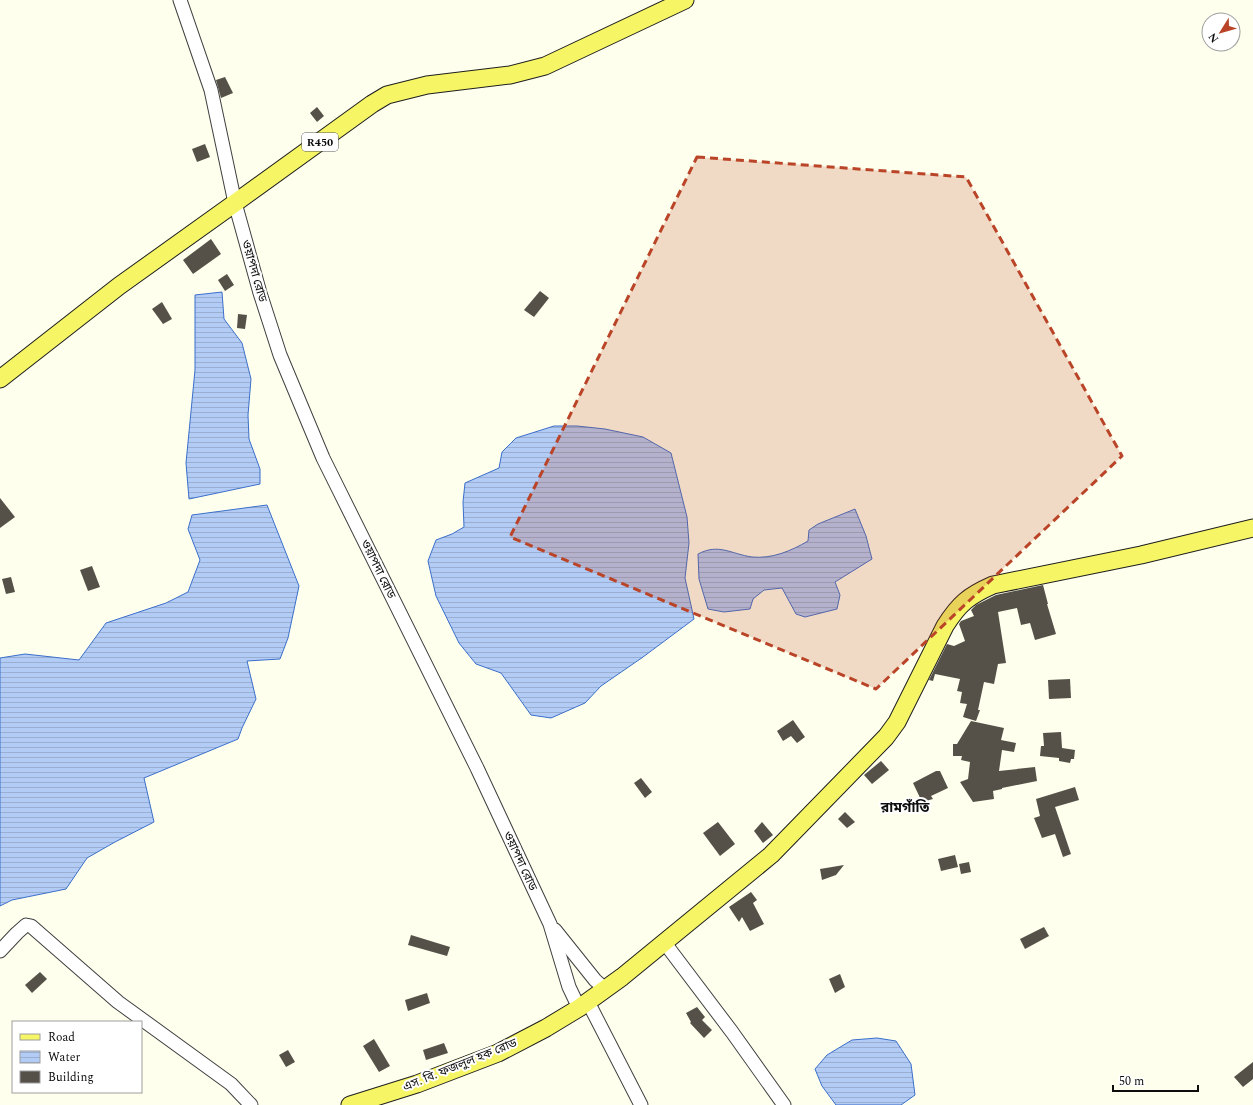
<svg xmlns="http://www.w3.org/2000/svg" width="1253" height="1105" font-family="Spectral,'Noto Sans Bengali',serif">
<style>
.water{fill:url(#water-rules);stroke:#3b6fcb}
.building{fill:#555149}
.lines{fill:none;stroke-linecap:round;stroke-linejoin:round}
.minor-casing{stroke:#404040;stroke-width:15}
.major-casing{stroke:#1e1e1e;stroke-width:19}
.minor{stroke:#fff;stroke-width:13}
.major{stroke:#f6f566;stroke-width:17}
.marked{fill:#ba4428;fill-opacity:0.2;stroke:#ba4428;stroke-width:3;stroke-dasharray:8 5;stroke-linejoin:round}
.labels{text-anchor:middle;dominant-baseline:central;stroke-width:4;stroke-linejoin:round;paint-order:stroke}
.shield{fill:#fff;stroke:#565656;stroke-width:1}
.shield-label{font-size:11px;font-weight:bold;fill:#0d0d0d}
.street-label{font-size:12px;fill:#0d0d0d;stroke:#fff}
.quarter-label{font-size:14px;font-weight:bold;fill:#0d0d0d;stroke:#fff}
</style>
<defs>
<pattern id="water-rules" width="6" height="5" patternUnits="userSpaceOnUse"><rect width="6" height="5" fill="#b3ccf5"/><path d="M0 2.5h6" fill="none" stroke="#99aed1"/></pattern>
</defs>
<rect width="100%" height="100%" fill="#feffed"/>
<g class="water">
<polygon points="222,292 224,319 242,343 251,379 248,415 249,439 260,469 260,484 189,499 186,463 195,370 195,295"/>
<polygon points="554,426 577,426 605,429 643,437 671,453 687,517 689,543 685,578 694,619 643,657 601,686 585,703 551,718 531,715 501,673 476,664 459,643 436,596 428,561 436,540 452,534 464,527 463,502 465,483 499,468 502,452 516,438"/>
<polygon points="267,505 299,586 288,638 280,659 247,661 256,699 242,728 238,739 144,778 154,822 115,842 87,858 66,889 12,900 0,906 0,658 25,654 79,660 106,623 166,603 188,592 200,560 188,529 192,515"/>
<path d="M855,509l11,27 6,23 -37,23 5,13 -3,14 -32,8 -9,-3 -14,-26 -18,2 -11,9 -3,10 -26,3 -16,-3 -9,-30 -1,-25c21,-11 33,0 54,3 20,2 39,-6 56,-16l1,-11 9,-6z"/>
<polygon points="877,1038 896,1041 911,1064 915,1095 901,1105 836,1105 822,1086 815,1069 827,1055 852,1040"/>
</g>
<g class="building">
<polygon points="225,77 233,93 221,98 216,80"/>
<polygon points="317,107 324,116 317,122 310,113"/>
<polygon points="205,144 210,157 197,162 192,149"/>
<polygon points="211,239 221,254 193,274 183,260"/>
<polygon points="227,274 234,285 225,291 218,280"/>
<polygon points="540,291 549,298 534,317 524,310"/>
<polygon points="162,302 172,319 163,324 152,309"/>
<polygon points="238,314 247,315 245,329 237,328"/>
<polygon points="0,498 15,517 0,528"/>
<polygon points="92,566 100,587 88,591 80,570"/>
<polygon points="11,577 15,592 6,594 2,579"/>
<polygon points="1043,585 1048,604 1047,604 1056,634 1035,640 1030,623 1021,625 1017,608 998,612 1006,663 998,664 994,684 984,682 978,710 980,710 976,721 963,717 967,704 960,703 962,692 957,691 960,679 935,674 933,681 929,680 947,644 954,646 965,641 959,624 961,621 974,616 971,610 976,605 996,595"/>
<polygon points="1070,679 1071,698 1049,699 1048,680"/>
<polygon points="793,720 805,737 797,743 791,736 783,741 777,731"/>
<polygon points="971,721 1004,728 1001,740 1016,743 1014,752 1002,750 999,771 1035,767 1037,781 1002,788 1002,789 993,791 994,799 973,802 960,782 968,779 970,762 961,760 962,756 953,756 953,744 957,744"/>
<polygon points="1061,732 1062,748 1075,750 1074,759 1071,759 1070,763 1059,761 1059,758 1040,756 1041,746 1044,746 1043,733"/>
<polygon points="881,761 889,770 872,784 864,775"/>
<polygon points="936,771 940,771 948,788 931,796 933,799 922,802 913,783"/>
<polygon points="641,778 652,792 645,798 634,783"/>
<polygon points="1075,787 1079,800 1055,807 1071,854 1063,857 1055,834 1042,838 1034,818 1040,816 1036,799"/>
<polygon points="845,812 855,822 847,828 838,819"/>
<polygon points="718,822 735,844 720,856 703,833"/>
<polygon points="762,822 773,835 763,843 754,831"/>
<polygon points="955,855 958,867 941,871 938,859"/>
<polygon points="969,862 971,872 961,874 959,864"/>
<polygon points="844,865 836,875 822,880 820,869"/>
<polygon points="751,892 757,900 753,903 764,924 750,931 742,917 739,922 729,907"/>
<polygon points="1044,927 1049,936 1025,949 1020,939"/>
<polygon points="411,935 450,947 447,956 408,945"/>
<polygon points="40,972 47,979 32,993 25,985"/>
<polygon points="840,974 845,987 835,993 829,979"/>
<polygon points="427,993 430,1003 408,1011 405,1000"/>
<polygon points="697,1007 705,1017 702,1020 712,1030 704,1038 690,1023 691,1022 686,1013"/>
<polygon points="374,1039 390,1066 379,1072 363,1046"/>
<polygon points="444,1043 448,1053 426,1060 423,1050"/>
<polygon points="288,1050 295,1062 286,1067 279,1055"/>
<polygon points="1253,1062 1253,1079 1243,1087 1234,1077"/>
</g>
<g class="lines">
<defs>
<g id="minor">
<polyline points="180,0 211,90 235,203 260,293 280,355 323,458 477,768 550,924 569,987 579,1008"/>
<polyline points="555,930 595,980 605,989"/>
<polyline points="664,942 732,1032 784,1105"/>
<polyline points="0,951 17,933 26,925 31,926 118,1002 231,1084 251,1105"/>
<polyline points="588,1002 641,1105"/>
</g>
<g id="major">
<polyline points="0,379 119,286 235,203 372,104 387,95 427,85 510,75 545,66 685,0"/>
<path d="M350,1105l67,-21 81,-31 48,-25 33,-20 43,-31 149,-122 115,-118 11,-15 48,-96c14,-22 23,-30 48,-41l148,-30 112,-27"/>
</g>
</defs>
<use href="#minor" class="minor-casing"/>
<use href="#major" class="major-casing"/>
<use href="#minor" class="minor"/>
<use href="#major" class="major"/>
</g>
<path class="marked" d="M697,157l269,20 156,279 -246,233 -366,-152z"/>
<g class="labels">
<rect class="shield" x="302" y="133" width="36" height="18" rx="3"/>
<g class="shield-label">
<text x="320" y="142">R450</text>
</g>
<g class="street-label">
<text transform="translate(254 271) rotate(74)">ওয়াপদা রোড</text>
<text transform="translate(378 569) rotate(64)">ওয়াপদা রোড</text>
<text transform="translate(520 861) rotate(65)">ওয়াপদা রোড</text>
<text transform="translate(460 1065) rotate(-22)">এস. বি. ফজলুল হক রোড</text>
</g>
<g class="quarter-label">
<text x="905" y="807">রামগাঁতি</text>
</g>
</g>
<rect x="12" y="1021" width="130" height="72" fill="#ffffff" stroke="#9e9e9e"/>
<rect x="20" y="1034" width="20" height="6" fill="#f6f566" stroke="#9e9e9e"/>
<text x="48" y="1041" font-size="12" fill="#0d0d0d">Road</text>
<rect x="20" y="1051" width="20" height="12" fill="url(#water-rules)" stroke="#9e9e9e"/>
<text x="48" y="1061" font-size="12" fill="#0d0d0d">Water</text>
<rect x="20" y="1071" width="20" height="12" fill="#555149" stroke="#9e9e9e"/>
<text x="48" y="1081" font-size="12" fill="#0d0d0d">Building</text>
<g transform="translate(1221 32) rotate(233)"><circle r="19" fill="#ffffff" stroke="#9e9e9e"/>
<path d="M0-3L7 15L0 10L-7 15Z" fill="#ba4428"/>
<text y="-6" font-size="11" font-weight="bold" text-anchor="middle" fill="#0d0d0d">N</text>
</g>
<path d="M1113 1085v6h85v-6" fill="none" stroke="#0d0d0d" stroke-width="2"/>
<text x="1119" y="1085" font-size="12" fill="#0d0d0d" stroke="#ffffff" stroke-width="3" paint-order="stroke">50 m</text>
</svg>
